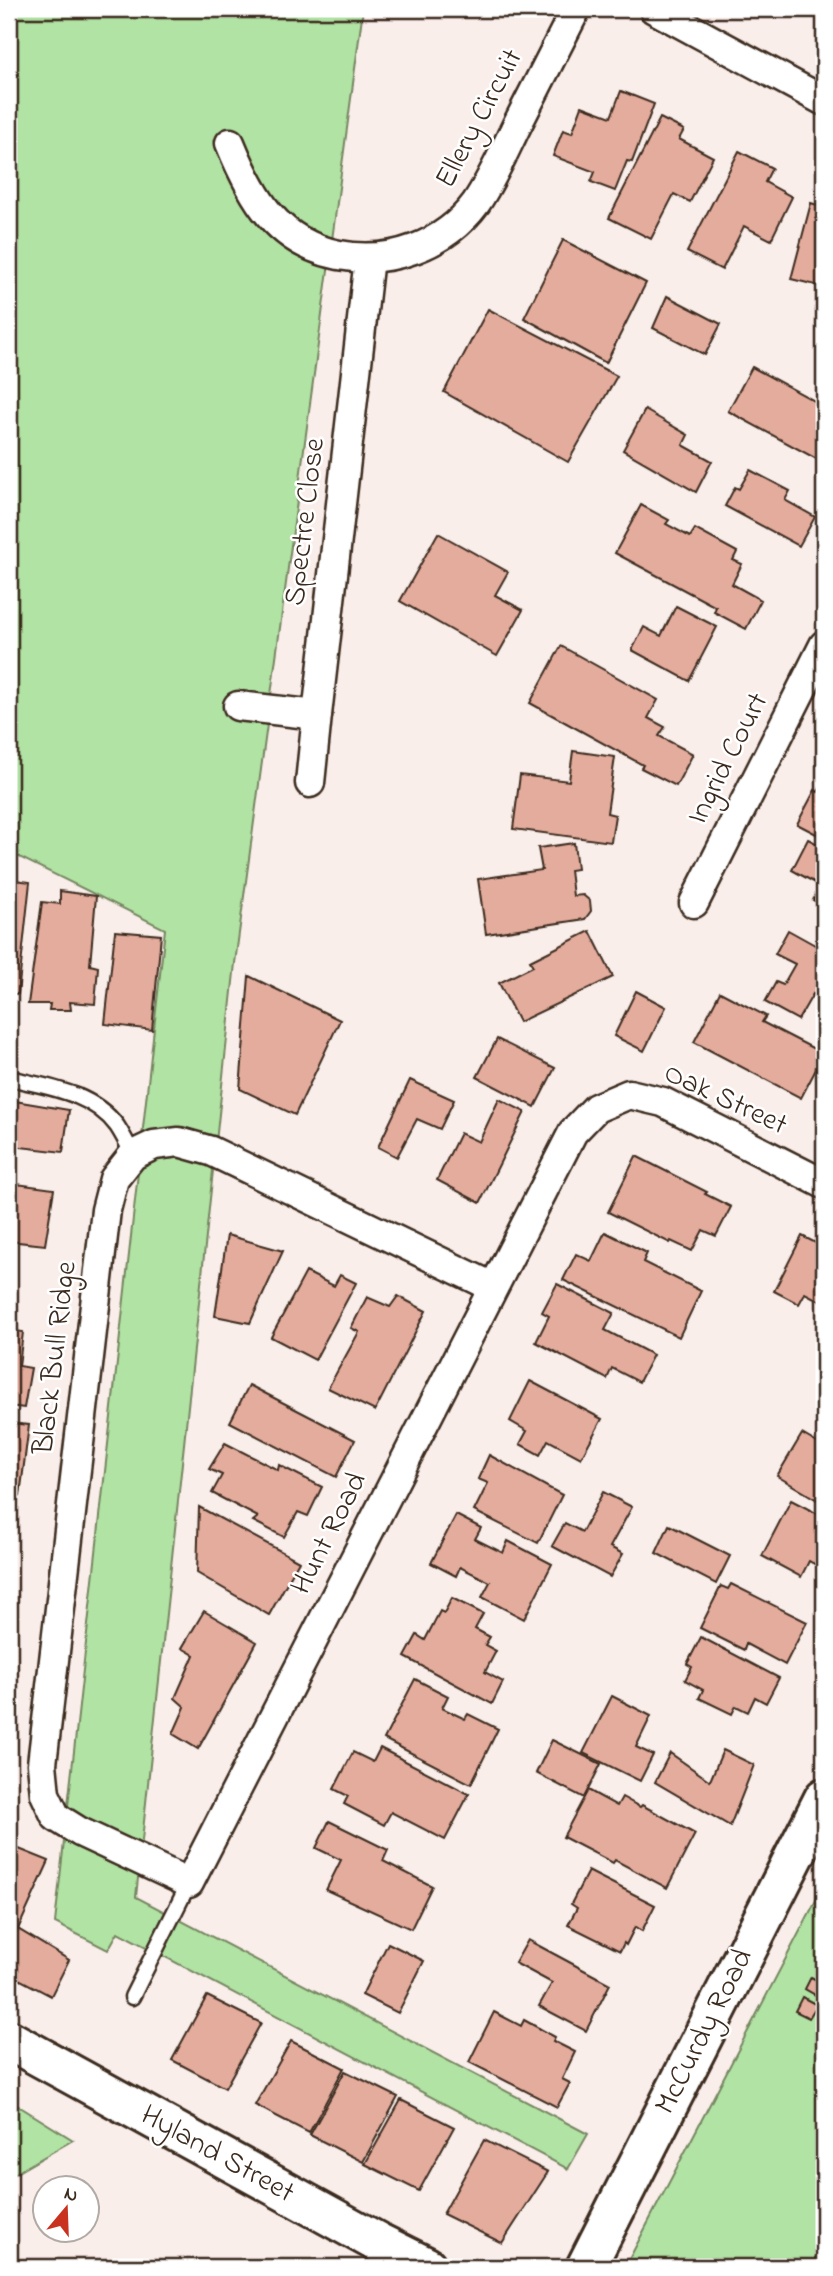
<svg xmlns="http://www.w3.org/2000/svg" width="833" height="2276" font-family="'Indie Flower',sans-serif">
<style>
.green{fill:#b1e3a4;stroke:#768661;stroke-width:2}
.building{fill:#e4ac9d;stroke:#3b2a1e;stroke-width:2}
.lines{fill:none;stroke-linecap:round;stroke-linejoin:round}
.service-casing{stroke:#3b2a1e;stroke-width:19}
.minor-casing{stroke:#3b2a1e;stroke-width:33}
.secondary-casing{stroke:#3b2a1e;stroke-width:44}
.service{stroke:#fff;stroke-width:14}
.minor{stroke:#fff;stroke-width:28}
.secondary{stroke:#fff;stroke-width:38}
.labels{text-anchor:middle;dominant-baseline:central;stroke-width:5;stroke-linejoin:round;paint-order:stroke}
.street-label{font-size:30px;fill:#3b2a1e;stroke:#fff}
</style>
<rect width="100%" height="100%" fill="#faeeeb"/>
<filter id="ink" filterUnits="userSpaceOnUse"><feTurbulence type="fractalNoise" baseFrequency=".0143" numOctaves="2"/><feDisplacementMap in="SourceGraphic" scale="14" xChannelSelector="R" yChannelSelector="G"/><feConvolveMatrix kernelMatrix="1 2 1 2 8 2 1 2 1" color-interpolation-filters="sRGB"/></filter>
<g filter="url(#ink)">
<g class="green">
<polygon points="9,9 363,9 235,963 136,1897 588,2134 568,2169 118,1932 108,1950 55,1923 165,929 9,852"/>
<polygon points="824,1885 824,2267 625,2267"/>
<polygon points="9,2100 73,2140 9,2177"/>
</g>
<g class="building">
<polygon points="621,91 654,104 632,162 627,161 615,191 591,182 595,172 553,156 563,130 572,133 582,106 611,117"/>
<polygon points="660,118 684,130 679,139 713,157 690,202 674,194 651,239 609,218"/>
<polygon points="739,151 772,168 765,182 792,197 771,240 744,226 722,270 687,252"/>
<polygon points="811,203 824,207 824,287 791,279"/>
<polygon points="563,240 646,283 606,363 524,318"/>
<polygon points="667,296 721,324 705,355 653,328"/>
<polygon points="488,309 617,376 568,462 444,392"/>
<polygon points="752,367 824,406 824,463 728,411"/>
<polygon points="645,410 688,435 683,445 712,461 696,492 623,450"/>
<polygon points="750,470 790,491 785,500 815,517 799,546 725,506 735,487 739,489"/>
<polygon points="641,505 669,520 666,524 690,537 695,529 737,552 733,560 742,564 732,584 761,600 746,629 714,612 716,607 615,553"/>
<polygon points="438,533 508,572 495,595 523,610 497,656 400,601"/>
<polygon points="676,606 717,627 689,681 632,650 644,627 661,636"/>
<polygon points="561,646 658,700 648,718 665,727 659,736 693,754 676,786 641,768 643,765 530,703"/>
<polygon points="573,751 615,757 607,813 615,815 611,842 513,829 520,775 569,781"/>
<polygon points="824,781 824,838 797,824 815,790 818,792"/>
<polygon points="808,839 824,847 824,906 813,900 821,886 792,870"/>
<polygon points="574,843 577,869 570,870 573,896 583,895 590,901 591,911 585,919 486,934 478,879 542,870 538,848"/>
<polygon points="9,879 30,882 18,994 9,994"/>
<polygon points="60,891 96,896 90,965 98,967 95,1004 70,1002 71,1010 49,1010 50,1004 28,1004 42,902 60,904"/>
<polygon points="788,930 824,950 824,1001 813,994 798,1020 765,1002 776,982 783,985 795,964 775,954"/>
<polygon points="115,931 161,935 152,1030 105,1024"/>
<polygon points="590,931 613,977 519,1022 499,983 533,966 530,961"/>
<polygon points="249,976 340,1020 295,1115 240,1089"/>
<polygon points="636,991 666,1007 644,1051 614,1036"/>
<polygon points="720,992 766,1016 762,1022 824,1054 801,1098 694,1042"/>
<polygon points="497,1039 555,1068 535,1107 477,1077"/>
<polygon points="410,1080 454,1100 440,1129 417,1119 397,1157 378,1147"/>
<polygon points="499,1099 525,1112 480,1203 437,1180 460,1133 479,1142"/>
<polygon points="9,1100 69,1110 63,1152 12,1146 9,1160"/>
<polygon points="636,1156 707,1192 705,1194 731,1207 716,1236 703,1230 692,1251 671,1241 670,1243 608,1212"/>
<polygon points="9,1183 54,1189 45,1245 9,1241"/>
<polygon points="605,1232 647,1253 643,1262 701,1291 679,1337 563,1280 576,1254 591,1261"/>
<polygon points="227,1235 283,1251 250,1323 215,1316"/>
<polygon points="802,1236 824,1247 824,1303 805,1293 799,1304 774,1291"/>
<polygon points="306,1272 334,1286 340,1275 356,1283 315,1360 271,1337"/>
<polygon points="557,1284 614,1313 605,1330 653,1355 639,1382 612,1368 607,1379 536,1342 549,1316 542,1312"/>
<polygon points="398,1296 426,1311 375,1411 328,1388 359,1332 351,1328 367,1297 390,1307"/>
<polygon points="9,1330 23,1332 19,1366 31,1368 24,1408 9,1406"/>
<polygon points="530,1381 602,1419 581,1458 548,1440 540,1455 520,1444 527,1431 510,1421"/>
<polygon points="249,1385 355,1440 336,1477 230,1422"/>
<polygon points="9,1423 29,1425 20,1496 9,1494"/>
<polygon points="802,1434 824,1447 824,1504 777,1476"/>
<polygon points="225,1443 278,1470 279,1465 322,1487 308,1516 298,1512 284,1537 253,1521 258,1517 212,1493 222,1475 209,1469"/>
<polygon points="489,1455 562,1495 538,1543 474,1511 488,1483 478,1479"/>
<polygon points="603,1492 632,1507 610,1547 623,1554 610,1577 552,1546 565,1523 582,1532"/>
<polygon points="791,1500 824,1517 824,1569 809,1561 801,1577 762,1556"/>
<polygon points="199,1507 299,1561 269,1615 197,1573"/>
<polygon points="456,1515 481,1528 475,1539 503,1553 508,1541 552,1564 524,1619 482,1597 490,1582 460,1567 456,1576 431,1563"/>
<polygon points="669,1525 730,1556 716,1584 656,1553"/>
<polygon points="731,1584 807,1622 785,1665 746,1644 744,1650 700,1628 721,1586 728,1589"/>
<polygon points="452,1598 483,1614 475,1629 490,1637 485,1645 496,1651 485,1672 503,1682 492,1704 405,1657 417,1635 425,1640 440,1611 444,1613"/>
<polygon points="204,1611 257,1642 198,1749 173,1734 185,1707 175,1698 194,1655 182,1648"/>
<polygon points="701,1637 779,1678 766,1703 755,1697 748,1712 736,1706 732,1714 699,1698 703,1690 685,1680 692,1667 687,1664"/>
<polygon points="415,1679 448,1696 442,1708 465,1719 468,1714 498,1729 471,1784 384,1739"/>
<polygon points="612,1696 651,1716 636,1747 653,1755 640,1781 583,1753"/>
<polygon points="552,1740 601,1764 584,1798 536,1773"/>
<polygon points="380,1748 469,1794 445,1840 391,1812 384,1825 344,1804 348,1796 334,1789 353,1752 373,1762"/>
<polygon points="723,1750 754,1765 730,1826 655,1782 670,1753 710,1781"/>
<polygon points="588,1790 617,1806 622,1797 640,1807 642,1805 695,1834 667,1888 615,1860 613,1863 563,1837"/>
<polygon points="329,1821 388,1850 383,1861 432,1886 411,1929 326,1890 341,1860 316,1848"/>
<polygon points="9,1845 49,1861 18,1929 69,1960 51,1996 9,1974"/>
<polygon points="588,1871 655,1905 642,1931 635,1927 626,1945 624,1943 620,1951 568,1925 577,1908 571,1904"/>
<polygon points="528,1940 610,1984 586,2031 539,2006 552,1983 515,1963"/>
<polygon points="388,1943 424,1961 398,2013 362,1995"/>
<polygon points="811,1977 824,1984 819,1997 805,1989"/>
<polygon points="207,1996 261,2023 225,2088 172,2060"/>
<polygon points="802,1997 817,2005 809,2018 795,2011"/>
<polygon points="494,2012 521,2026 524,2020 555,2037 553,2041 575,2052 562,2079 570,2083 557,2107 469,2062"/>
<polygon points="291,2041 344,2068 309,2133 255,2105"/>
<polygon points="345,2071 398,2097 363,2162 310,2135"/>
<polygon points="401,2100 454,2127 419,2191 365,2164"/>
<polygon points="484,2140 548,2172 502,2243 443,2214"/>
</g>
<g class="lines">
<defs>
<g id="service">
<path d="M9,1078c38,9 83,14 108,48 6,9 11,19 16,29"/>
<polyline points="132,1997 189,1883"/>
</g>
<g id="minor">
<polyline points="654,9 824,101"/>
<path d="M230,143c22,54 47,100 109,112 52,10 106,-10 137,-52 17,-25 29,-54 42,-80 19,-38 39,-76 58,-114"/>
<polyline points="238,706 317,715 369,258"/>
<polyline points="310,783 317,715"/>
<polyline points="694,903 824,645"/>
<polyline points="493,1287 211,1151 179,1142 154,1145 133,1155 114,1179 106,1210 42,1764 45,1794 56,1817 80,1832 189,1883 573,1132 596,1108 629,1094 663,1102 824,1184"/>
</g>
<g id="secondary">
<polyline points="9,2040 379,2243 427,2267"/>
<polyline points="586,2267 824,1798"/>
</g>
</defs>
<use href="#service" class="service-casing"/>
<use href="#minor" class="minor-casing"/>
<use href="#secondary" class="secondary-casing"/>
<use href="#service" class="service"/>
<use href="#minor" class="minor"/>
<use href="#secondary" class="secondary"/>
</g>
</g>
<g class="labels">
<g class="street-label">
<text transform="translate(480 119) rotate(-62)">Ellery Circuit</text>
<text transform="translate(306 522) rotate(-83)">Spectre Close</text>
<text transform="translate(729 759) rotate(-63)">Ingrid Court</text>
<text transform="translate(725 1100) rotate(25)">Oak Street</text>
<text transform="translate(56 1358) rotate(-83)">Black Bull Ridge</text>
<text transform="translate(330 1534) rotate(-63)">Hunt Road</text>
<text transform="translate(705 2032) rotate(-63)">McCurdy Road</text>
<text transform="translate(217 2155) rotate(29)">Hyland Street</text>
</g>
</g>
<rect width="833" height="2276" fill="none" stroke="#fff" stroke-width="35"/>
<rect x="18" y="18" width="798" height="2241" fill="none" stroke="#3b2a1e" stroke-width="2.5" filter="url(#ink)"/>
<g transform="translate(66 2209) rotate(19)"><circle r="33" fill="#ffffff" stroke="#b1aaa5" stroke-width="2"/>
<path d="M0-5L12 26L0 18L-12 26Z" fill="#c8321e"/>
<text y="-10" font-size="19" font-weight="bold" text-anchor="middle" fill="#3b2a1e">N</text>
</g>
</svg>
